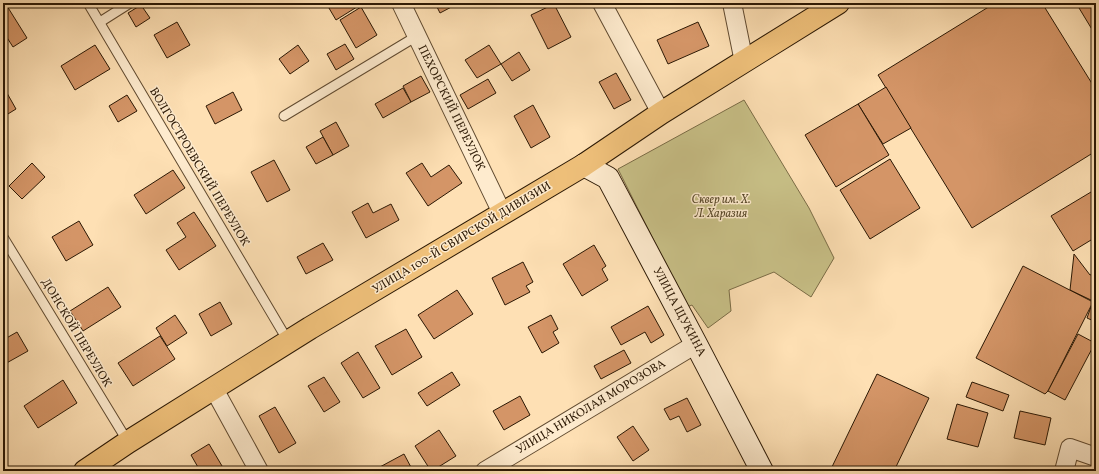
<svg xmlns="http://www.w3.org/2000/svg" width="1099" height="474" font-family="Vollkorn,serif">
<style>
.green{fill:#c8c087;stroke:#7a6c46}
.building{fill:#d49567;stroke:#2b1804}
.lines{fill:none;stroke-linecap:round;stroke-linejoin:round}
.lane-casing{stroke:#604a30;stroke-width:11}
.street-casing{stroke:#604a30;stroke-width:20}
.secondary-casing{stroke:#2b1804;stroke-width:24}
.primary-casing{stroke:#2b1804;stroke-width:24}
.lane{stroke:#feebce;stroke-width:9}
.street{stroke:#feebce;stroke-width:18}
.secondary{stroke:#feebce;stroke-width:22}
.primary{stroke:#efc07a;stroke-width:22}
.labels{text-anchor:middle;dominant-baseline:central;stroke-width:3;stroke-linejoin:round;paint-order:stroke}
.street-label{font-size:12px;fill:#2b1804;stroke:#feebce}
.park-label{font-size:12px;font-style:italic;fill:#5a4a2b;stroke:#feebce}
</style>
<rect width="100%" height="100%" fill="#fee0b4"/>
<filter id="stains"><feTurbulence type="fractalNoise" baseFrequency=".005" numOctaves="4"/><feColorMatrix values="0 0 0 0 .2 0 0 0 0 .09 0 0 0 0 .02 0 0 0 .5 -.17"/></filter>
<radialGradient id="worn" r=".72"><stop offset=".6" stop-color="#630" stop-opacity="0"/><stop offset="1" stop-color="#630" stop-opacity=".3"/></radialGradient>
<polygon class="green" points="744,100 809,208 834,258 811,297 774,272 729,290 731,311 708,328 692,305 687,307 618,169"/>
<g class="building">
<polygon points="326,3 359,3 360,5 336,20"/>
<polygon points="435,3 459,3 440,13"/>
<polygon points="995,3 1042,3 1096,90 1096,151 972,228 878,75"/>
<polygon points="1076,3 1096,3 1096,36"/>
<polygon points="554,4 571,37 548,49 531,15"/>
<polygon points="141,5 150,18 136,27 128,13"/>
<polygon points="7,6 27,38 13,47 6,36 3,38 3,9"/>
<polygon points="361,7 377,35 356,48 340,20"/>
<polygon points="177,22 190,45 167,58 154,35"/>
<polygon points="698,22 709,46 668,64 657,40"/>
<polygon points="345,44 354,59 336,70 327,54"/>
<polygon points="95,45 110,69 75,90 61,66"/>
<polygon points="298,45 309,61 290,74 279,59"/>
<polygon points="489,45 501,64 477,78 465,60"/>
<polygon points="519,52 530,70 512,81 501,64"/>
<polygon points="616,73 631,100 614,109 599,82"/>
<polygon points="421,76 430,92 411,102 403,86"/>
<polygon points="488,79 496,93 468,109 460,95"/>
<polygon points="3,86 16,109 3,117"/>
<polygon points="886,87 911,128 883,144 858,104"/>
<polygon points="403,88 411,102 383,118 375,104"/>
<polygon points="233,92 242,110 215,124 206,106"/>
<polygon points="127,95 137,111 118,122 109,106"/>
<polygon points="858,104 889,155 836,187 805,135"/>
<polygon points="533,105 550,137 531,148 514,116"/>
<polygon points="336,122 349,146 333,155 320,131"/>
<polygon points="323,137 333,155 316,164 306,147"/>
<polygon points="890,159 920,208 870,239 840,190"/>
<polygon points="274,160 290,190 267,202 251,172"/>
<polygon points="32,163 45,177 22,199 9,186"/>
<polygon points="422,163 431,177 449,165 462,183 428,206 406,173"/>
<polygon points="173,170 185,188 146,214 134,195"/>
<polygon points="1096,189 1096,237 1073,251 1051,216"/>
<polygon points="368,203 373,213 391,204 399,220 366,238 352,212"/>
<polygon points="194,212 216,246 179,270 166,250 186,237 177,223"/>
<polygon points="79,221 93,245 66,261 52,237"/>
<polygon points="323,243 333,260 306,274 297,257"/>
<polygon points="594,245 606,266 602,269 608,280 582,296 563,264"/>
<polygon points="1074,254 1090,275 1096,273 1096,322 1087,318 1093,301 1070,290"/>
<polygon points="523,262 533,282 526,286 530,292 505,305 492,278"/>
<polygon points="1023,266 1093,302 1048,391 1045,394 976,358"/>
<polygon points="108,287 121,307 83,331 70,311"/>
<polygon points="457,290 473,314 434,339 418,315"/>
<polygon points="220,302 232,324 211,336 199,314"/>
<polygon points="648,306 664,335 651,343 645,332 621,345 611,327"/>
<polygon points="175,315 187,333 167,346 156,328"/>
<polygon points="551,315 558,329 553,332 559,343 542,353 528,327"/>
<polygon points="406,329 422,357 392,375 375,346"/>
<polygon points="17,332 28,351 3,365 3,340"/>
<polygon points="1078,334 1095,343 1065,400 1048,391"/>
<polygon points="160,336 175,359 133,386 118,363"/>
<polygon points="624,350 631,363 601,379 594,366"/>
<polygon points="358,352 380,388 363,398 341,363"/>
<polygon points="452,372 460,385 427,406 418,393"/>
<polygon points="877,374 929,398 894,471 830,471"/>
<polygon points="324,377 340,402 324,412 308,386"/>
<polygon points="63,380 77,403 38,428 24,406"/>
<polygon points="972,382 1009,395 1003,411 966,397"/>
<polygon points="520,396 530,415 504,430 493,411"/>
<polygon points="687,398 701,425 687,432 679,416 670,420 664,409"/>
<polygon points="957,404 988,413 978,447 947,439"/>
<polygon points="275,407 296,443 279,453 259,416"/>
<polygon points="1020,411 1051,418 1045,445 1014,438"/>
<polygon points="633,426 649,450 633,461 617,437"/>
<polygon points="439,430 456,456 432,471 431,471 415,446"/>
<polygon points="209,444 225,471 196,471 199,469 191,455"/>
<polygon points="404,454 413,471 380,471 378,468"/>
</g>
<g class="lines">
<defs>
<g id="lane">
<polyline points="88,3 288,341"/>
<polyline points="100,22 130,3"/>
<polyline points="284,116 417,36"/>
<polyline points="3,237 128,442"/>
</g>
<g id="street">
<polyline points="401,3 502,213"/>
<polyline points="602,3 661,113"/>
<polyline points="732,3 744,62"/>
<polyline points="214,389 259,471"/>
<polyline points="485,471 696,344"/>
<polyline points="1064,471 1070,448 1096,457"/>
</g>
<polyline id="secondary" points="584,165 608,178 696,344 762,471"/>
<polyline id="primary" points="85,471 128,442 310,328 584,165 661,113 838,3"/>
</defs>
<use href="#lane" class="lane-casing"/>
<use href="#street" class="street-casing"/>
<use href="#secondary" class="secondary-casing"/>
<use href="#primary" class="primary-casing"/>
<use href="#lane" class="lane"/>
<use href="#street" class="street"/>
<use href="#secondary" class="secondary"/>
<use href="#primary" class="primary"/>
</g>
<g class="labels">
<g class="street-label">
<text transform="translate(451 108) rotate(64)">ПЕХОРСКИЙ ПЕРЕУЛОК</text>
<text transform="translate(199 167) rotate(59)">ВОЛГОСТРОЕВСКИЙ ПЕРЕУЛОК</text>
<text transform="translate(462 238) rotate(-31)">УЛИЦА 100-Й СВИРСКОЙ ДИВИЗИИ</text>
<text transform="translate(679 312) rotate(62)">УЛИЦА ЩУКИНА</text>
<text transform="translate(76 333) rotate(59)">ДОНСКОЙ ПЕРЕУЛОК</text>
<text transform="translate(591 407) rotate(-31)">УЛИЦА НИКОЛАЯ МОРОЗОВА</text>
</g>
<g class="park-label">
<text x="721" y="200">Сквер им. Х.<tspan x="721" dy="14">Л. Харазия</tspan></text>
</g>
</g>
<rect width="1099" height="474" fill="none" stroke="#fee0b4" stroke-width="16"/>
<rect x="4" y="4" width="1091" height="466" fill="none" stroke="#2b1804" stroke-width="2"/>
<rect x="8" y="8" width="1083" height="458" fill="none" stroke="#2b1804"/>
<rect width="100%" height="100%" filter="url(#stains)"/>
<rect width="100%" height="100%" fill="url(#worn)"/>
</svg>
